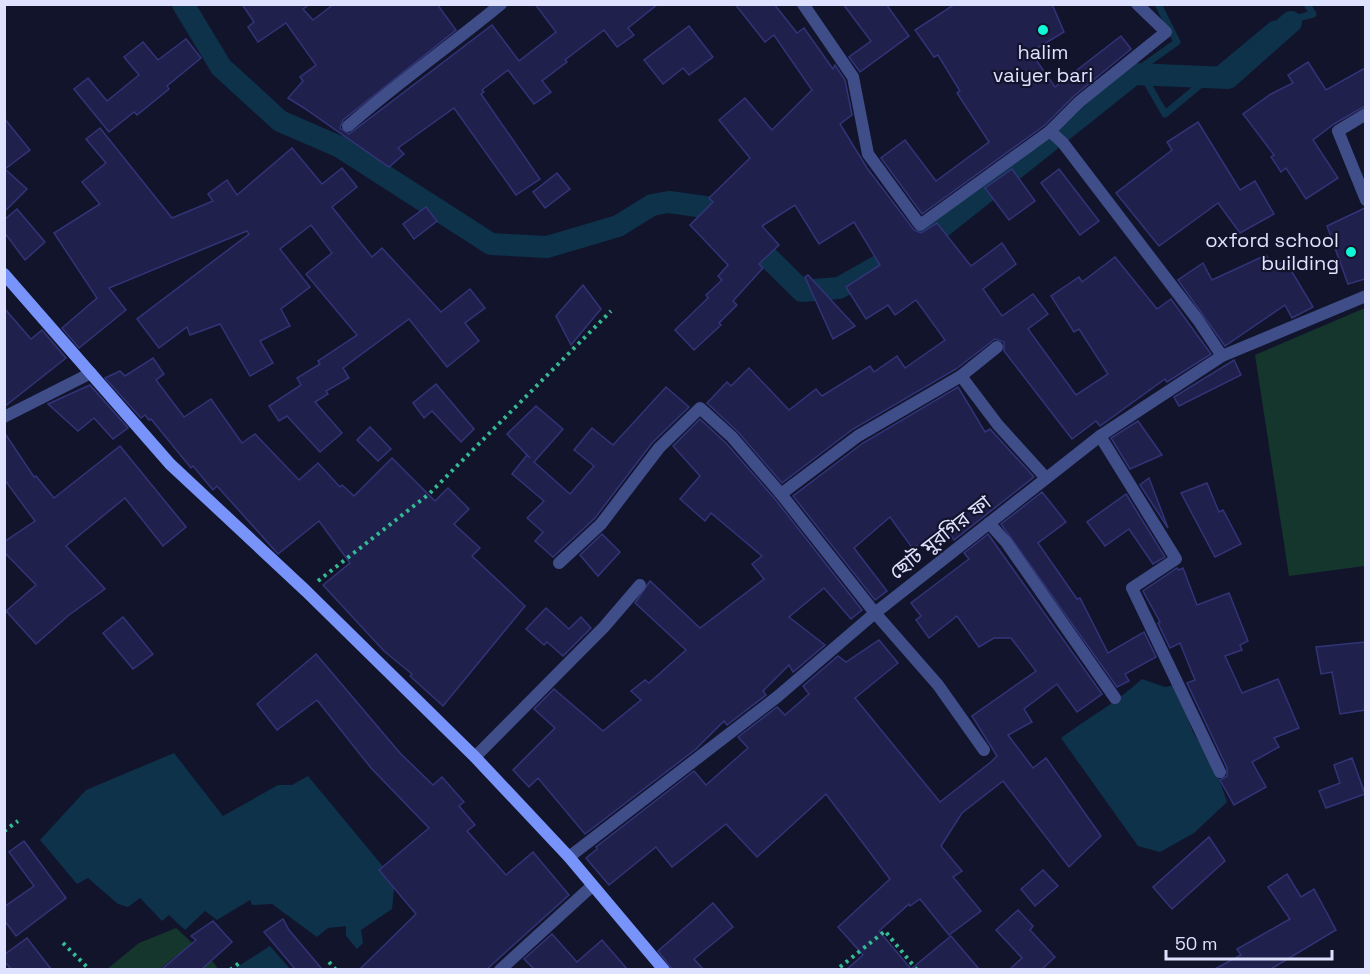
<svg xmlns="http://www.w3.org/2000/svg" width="1370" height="974" font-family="'Space Grotesk','Noto Sans Bengali',sans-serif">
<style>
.green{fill:#15362d}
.water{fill:#0d324a}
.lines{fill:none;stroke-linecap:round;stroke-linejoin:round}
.stream{stroke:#0d324a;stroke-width:7}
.canal{stroke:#0d324a;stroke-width:22}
.building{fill:#1f204c;stroke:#323478;stroke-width:1.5}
.path{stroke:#35bb93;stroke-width:4;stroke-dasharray:3 4.5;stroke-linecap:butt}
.street{stroke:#3f4e89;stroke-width:12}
.secondary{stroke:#7894fb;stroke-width:12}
.poi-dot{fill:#10f8d8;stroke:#12142c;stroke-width:2}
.labels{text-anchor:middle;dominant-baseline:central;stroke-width:4.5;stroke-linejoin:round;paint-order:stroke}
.poi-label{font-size:20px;fill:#dee2fe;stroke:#12142c}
.street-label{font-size:20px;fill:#dee2fe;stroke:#12142c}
</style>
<rect width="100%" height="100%" fill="#12142c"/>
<g class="green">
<polygon points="1365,308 1365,566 1289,576 1255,355"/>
<polygon points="176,928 214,963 218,969 191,969 177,955 160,969 106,970 139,943"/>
</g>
<g class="water">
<path d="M1142,679l23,8 10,-2 18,47 24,41 10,29 -33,31 -34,19 -22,-6 -77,-108c27,-20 56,-36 81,-59z"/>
<polygon points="174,753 223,816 278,785 292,785 308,776 395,881 392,909 361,930 363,943 357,949 346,936 346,926 328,928 317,937 272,904 252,905 250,900 217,920 205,911 185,930 169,915 162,921 140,898 128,907 118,904 88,878 77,884 40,840 86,790"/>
<polygon points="270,946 290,969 234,969"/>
</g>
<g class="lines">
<polyline class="stream" points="1158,4 1177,42 1139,69 1165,114 1272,25 1313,14 1307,4"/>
<polyline class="canal" points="183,4 221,67 280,121 340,147 491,244 547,247 618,226 652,205 669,202 719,209 802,291 839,288 928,238 1134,74 1228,78 1291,22"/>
</g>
<g class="building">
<polygon points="242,4 310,4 303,9 313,20 334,4 437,4 456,30 343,120 340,128 349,134 492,25 519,61 556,32 535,4 658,4 628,28 634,35 617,47 604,30 565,60 567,62 542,81 551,92 534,104 508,70 482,90 484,92 481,94 540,179 516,195 454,108 398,148 404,154 389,167 304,108 288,98 303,81 300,77 316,65 286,23 258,42 248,27 254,22"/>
<polygon points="735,4 774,4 797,33 804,28 833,69 835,65 845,80 852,115 840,124 867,168 914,230 921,233 937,223 971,266 1002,243 1016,264 983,289 1002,316 1033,294 1048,314 1028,329 1076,395 1108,374 1079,329 1074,332 1051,296 1079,277 1082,282 1115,257 1157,309 1171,299 1211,354 1167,382 1165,379 1100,426 1096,421 1072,439 1004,351 1004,342 995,339 956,369 853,429 782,483 738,432 707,403 727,382 731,386 749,368 789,410 816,389 822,396 870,366 874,372 897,356 905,368 945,340 916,300 895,315 888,305 866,319 846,287 880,265 854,222 819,244 795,205 762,226 779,245 759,264 763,268 733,301 737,305 719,323 721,325 694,350 675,330 708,298 706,295 722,280 718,276 728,265 690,225 713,202 709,198 750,158 719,120 745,98 772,130 812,90 774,35 765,42"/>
<polygon points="843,4 886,4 909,36 860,72 849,57 871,41"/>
<polygon points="955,4 1052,4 1064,32 1034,50 1037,55 1034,57 1055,87 1121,36 1131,49 1074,96 1045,125 922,214 881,158 905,140 936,181 989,142 957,93 960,91 938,55 934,57 915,30"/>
<polygon points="689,26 713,57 689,75 683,68 663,84 644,60"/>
<polygon points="186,39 201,58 167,86 169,89 137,115 134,112 109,132 74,89 88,78 107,101 139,75 124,57 143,42 158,60"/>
<polygon points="1308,62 1326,90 1365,68 1365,106 1334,124 1313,140 1338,178 1306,199 1286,168 1281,172 1271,157 1274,155 1243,114 1271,94 1293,83 1288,75"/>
<polygon points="4,118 30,150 5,169 27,189 4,212"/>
<polygon points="1198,122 1240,190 1255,181 1274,214 1240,233 1218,203 1159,246 1116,193 1172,150 1167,142"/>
<polygon points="100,128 172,218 213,201 208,194 227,180 237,195 292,148 322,184 342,168 357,187 332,207 372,257 382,248 441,312 470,289 485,308 465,323 479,341 447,367 409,319 343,368 349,378 326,391 328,394 315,402 342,433 320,452 287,416 279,421 269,406 301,385 297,378 320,364 318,361 357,335 306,274 332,253 311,225 280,249 310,287 281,309 290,326 260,341 273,363 250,376 220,324 190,335 187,327 159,348 137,319 249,234 247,231 109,288 126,310 79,348 62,328 97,298 54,233 100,204 82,182 106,163 86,139"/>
<polygon points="1012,169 1035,201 1009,220 985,188"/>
<polygon points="1059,169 1099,221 1080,235 1041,183"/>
<polygon points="557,173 570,189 545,208 533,192"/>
<polygon points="426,207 437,221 414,239 403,224"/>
<polygon points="1365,208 1365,279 1348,284 1327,226"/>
<polygon points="17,209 45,242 25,260 4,232 4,220"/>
<polygon points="1266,255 1274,267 1285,260 1313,307 1292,318 1285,305 1225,346 1178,280 1203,263 1212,280"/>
<polygon points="808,275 855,326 833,339 805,277"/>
<polygon points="583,285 601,309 571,345 556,316"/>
<polygon points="4,308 31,339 42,330 66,358 4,407"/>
<polygon points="153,358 164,374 156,380 184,417 211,399 242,443 255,434 299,480 318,463 340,487 342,485 354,496 392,458 435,501 448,488 469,509 454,524 480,548 472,556 525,606 443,706 410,676 412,674 384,651 323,585 350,563 319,521 278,554 217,486 213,490 193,466 191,468 151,419 149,420 145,415 141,418 105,378 120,371 125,376"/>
<polygon points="1234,360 1241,375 1179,406 1174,397"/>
<polygon points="436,384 474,429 461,442 432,411 424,418 413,403"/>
<polygon points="90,385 128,428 113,439 94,418 78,431 48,404"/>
<polygon points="666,387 689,407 652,443 595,518 553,557 535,541 543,532 527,518 544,501 512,474 527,455 530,458 507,434 536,406 563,429 534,462 570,494 594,466 574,450 592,428 613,445"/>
<polygon points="958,387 985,432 990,429 1034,477 954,540 943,526 913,549 890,517 854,548 887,591 875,600 793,496 863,443"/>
<polygon points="700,419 726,443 775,499 862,610 851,619 824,588 789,617 825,645 793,672 789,665 763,691 766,695 727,725 724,721 696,749 585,834 538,778 529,787 513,770 555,728 534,709 554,689 603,731 641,700 631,691 645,680 649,683 686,650 635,603 650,581 700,628 764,579 752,564 762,556 711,513 705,521 680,499 700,476 673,446"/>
<polygon points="1138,421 1162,455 1130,469 1111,438"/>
<polygon points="370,427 391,449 378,461 357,440"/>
<polygon points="4,432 34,477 36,476 54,498 120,446 186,527 163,546 125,498 66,546 105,589 69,615 36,644 6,611 36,585 4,552 4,542 35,521 4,479"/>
<polygon points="1149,478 1168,528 1140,485"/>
<polygon points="1207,483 1219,512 1223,510 1241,544 1215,557 1181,493"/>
<polygon points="1042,492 1066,522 1038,543 1077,599 1080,598 1108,653 1144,632 1156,657 1125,674 1129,681 1117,687 1001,524"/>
<polygon points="1126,494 1165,557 1153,564 1129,529 1105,546 1087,522"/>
<polygon points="602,534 620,552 598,576 580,555"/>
<polygon points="988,534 1102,694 1077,712 1057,684 1024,709 1032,722 1008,735 1033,768 1046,758 1101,836 1069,867 1003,781 962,813 941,846 962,871 953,877 981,911 949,935 920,899 910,906 909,904 879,931 911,969 951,936 979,969 847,969 863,955 838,927 890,879 826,794 757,857 726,824 672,867 656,847 609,885 586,858 597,849 596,847 694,771 706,785 748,748 738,737 777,707 785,715 809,694 803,686 838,656 846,662 879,640 898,663 855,698 940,802 991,762 997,756 972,716 1036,671 1011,638 994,638 979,647 957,616 929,638 916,620 921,616 911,603 969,559 964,553"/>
<polygon points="1177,568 1179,570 1183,568 1197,605 1229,593 1248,641 1240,645 1242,650 1225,656 1242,693 1278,679 1299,728 1274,738 1279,747 1252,762 1266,787 1234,805 1220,780 1227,776 1227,768 1187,683 1195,680 1180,643 1170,648 1158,623 1160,622 1143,591"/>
<polygon points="546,608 569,629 581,617 591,628 563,656 547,642 544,645 526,629"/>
<polygon points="123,617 153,654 133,669 103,633"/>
<polygon points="1365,642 1365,710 1340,714 1332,672 1321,674 1316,647"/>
<polygon points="316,654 400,753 433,785 442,777 464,802 459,806 475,825 467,831 506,875 533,852 569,895 487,969 360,969 416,914 379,870 429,828 371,768 317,700 277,730 257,704"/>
<polygon points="1352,758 1365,794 1326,808 1319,791 1340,783 1334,765"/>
<polygon points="1209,837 1225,861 1172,909 1153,887"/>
<polygon points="24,841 66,898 16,936 4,920 4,907 34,886 9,852"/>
<polygon points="1043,870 1058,886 1035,906 1021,889"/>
<polygon points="1287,874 1301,897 1314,889 1336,930 1271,969 1215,969 1241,955 1237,949 1290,919 1268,887"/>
<polygon points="713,903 733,927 694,959 703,969 672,969 658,951"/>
<polygon points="1018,910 1033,926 1030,930 1055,957 1042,969 1010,969 1022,958 996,930"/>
<polygon points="283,919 289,930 322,969 295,969 264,932"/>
<polygon points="213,921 232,942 202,969 162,969 196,940 191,936"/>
<polygon points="552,934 577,962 602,940 627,969 534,969 524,959"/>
<polygon points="27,938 51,969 11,969 4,961 4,955"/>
</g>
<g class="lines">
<g class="path">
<polyline points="318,581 429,494 611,311"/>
<polyline points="4,831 18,821"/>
<polyline points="63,943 90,970"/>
<polyline points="329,962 336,970"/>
<polyline points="840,967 885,931 917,970"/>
<polyline points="230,970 242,961"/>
</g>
<g class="street">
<polyline points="803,4 853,77 868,154 920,225 1050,131 1063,143 1198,320 1222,356"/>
<polyline points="1366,114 1338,131 1366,200"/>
<path d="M348,126c49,-43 102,-80 153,-122"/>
<polyline points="1050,131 1079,102 1166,32 1137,4"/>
<polyline points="961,376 998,425 1046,478"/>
<polyline points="4,417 91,373"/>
<polyline points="1100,436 1176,559 1132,588 1220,772"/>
<polyline points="781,494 858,436 961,376 997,347"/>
<polyline points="989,523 1006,542 1115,698"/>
<polyline points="559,563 601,524 659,448 700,408 732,437 781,494 875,613 938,685 984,750"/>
<polyline points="475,757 604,627 640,585"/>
<polyline points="569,857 777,697 875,613 1100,436 1222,356 1366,296"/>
<polyline points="500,970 592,886"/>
</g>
<polyline class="secondary" points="4,274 170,464 306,591 475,757 569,857 664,970"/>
</g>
<g class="poi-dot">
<circle cx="1043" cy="30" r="6"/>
<circle cx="1351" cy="252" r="6"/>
</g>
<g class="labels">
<g class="poi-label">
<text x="1043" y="52">halim<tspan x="1043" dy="23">vaiyer bari</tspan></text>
<text x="1339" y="240" text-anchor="end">oxford school<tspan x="1339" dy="23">building</tspan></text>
</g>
<g class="street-label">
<text transform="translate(940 537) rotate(-38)">ছোট মুরগির ফা</text>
</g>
</g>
<rect width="1370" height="974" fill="none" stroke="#dee2fe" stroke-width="12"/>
<path d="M1166 950v9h166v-9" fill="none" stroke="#dee2fe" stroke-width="3"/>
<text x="1175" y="950" font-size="18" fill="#dee2fe" stroke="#12142c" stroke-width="4.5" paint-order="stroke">50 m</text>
</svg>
